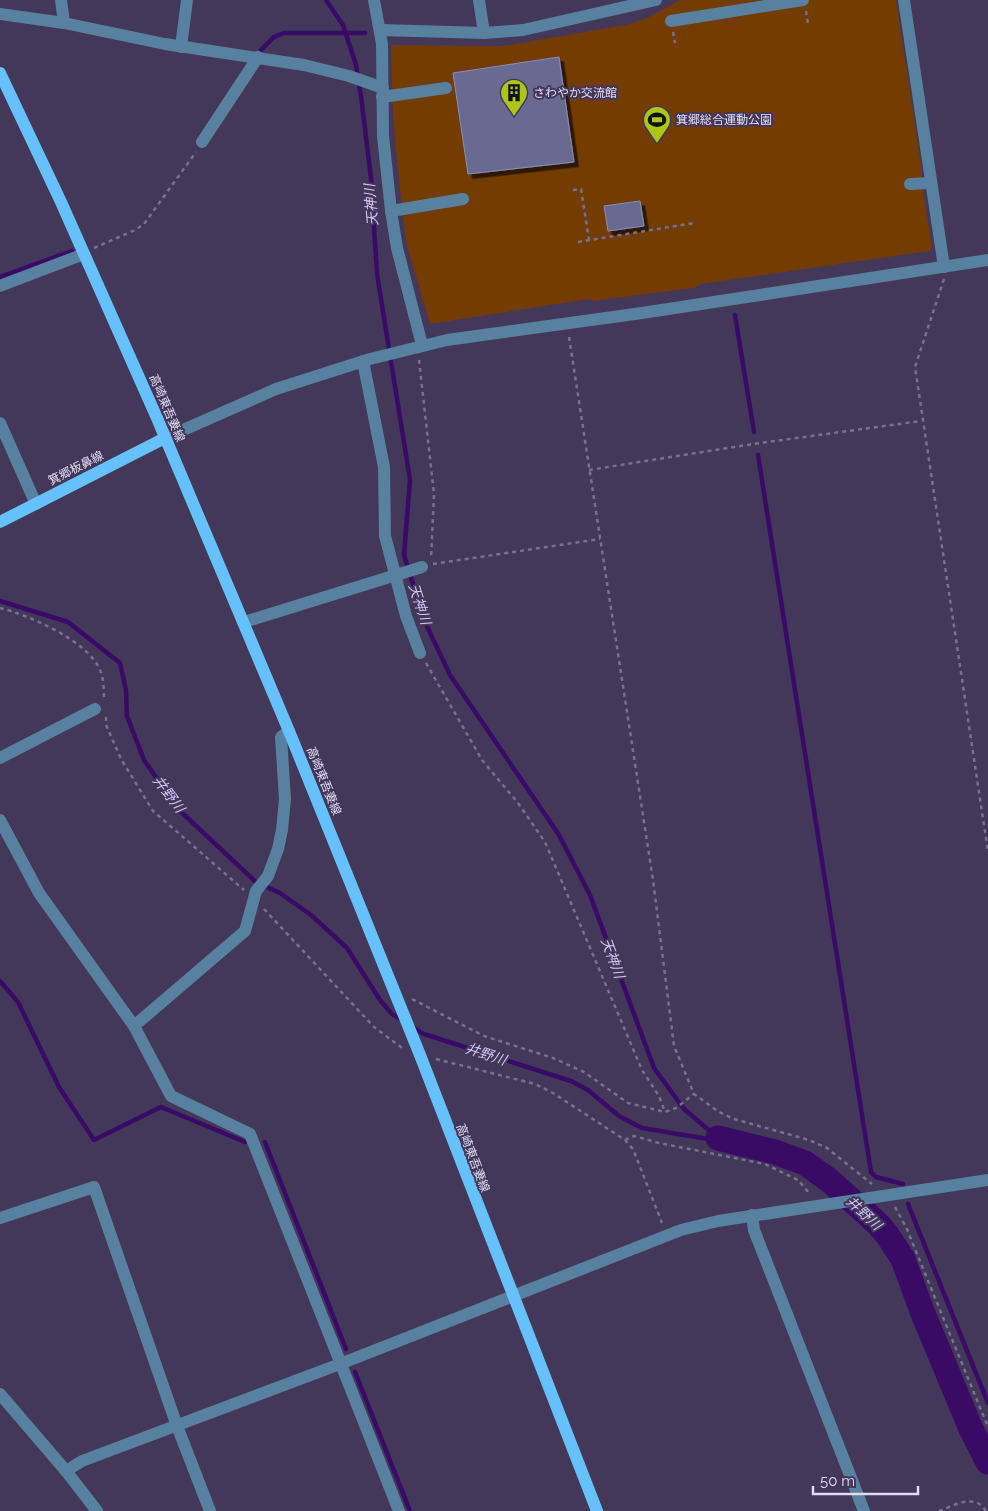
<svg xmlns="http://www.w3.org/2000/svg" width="988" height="1511" font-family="Raleway,'Noto Sans JP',sans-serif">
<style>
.green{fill:#733c00}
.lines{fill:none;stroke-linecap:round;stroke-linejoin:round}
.stream{stroke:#390b67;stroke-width:4.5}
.river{stroke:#390b67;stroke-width:25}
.building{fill:#676b92;stroke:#898eb7;filter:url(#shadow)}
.path{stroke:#7a708e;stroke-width:2.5;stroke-dasharray:4 4;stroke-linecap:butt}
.minor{stroke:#57819e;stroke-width:12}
.major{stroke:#65c0fb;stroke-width:12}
.labels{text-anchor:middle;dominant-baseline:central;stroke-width:4;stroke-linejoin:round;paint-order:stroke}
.poi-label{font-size:12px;fill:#e1dbf0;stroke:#43375a;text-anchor:start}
.street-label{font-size:12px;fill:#e1dbf0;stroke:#43375a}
.water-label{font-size:14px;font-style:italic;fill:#d3c4f5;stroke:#43375a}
</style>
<defs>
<filter id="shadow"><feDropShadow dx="4.5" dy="4.5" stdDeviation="0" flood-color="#0009"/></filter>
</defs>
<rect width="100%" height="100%" fill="#43375a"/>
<polygon class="green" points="680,0 896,0 922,170 922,184 932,247 930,251 701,284 694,288 593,301 589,299 430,324 407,246 402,210 393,118 391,45 503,46 630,24 649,17"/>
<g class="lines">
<g class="stream">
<polyline points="326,0 343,25 356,65 361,96 371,178 377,274 410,480 404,555 424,620 450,675 559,835 590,895 654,1068 684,1109 718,1138"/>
<polyline points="261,50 274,37 284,33 365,33"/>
<polyline points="0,277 72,251"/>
<polyline points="735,315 754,432"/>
<polyline points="758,455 871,1172 876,1177 903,1184"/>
<polyline points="0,601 68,622 120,663 126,690 127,716 144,760 178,809 256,882 280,893 311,915 347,948 380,1000 392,1014 404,1021"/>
<polyline points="0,981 18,1002 59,1087 94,1140 161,1107 245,1142"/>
<polyline points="412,1027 424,1034 571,1081 588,1090 619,1116 642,1128 708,1139 718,1138"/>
<polyline points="265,1142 346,1349"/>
<polyline points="908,1204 988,1403"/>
<polyline points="355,1372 410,1511"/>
</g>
<polyline class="river" points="718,1138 775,1152 805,1163 830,1181 878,1224 888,1236 903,1259 922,1311 971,1429 988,1462"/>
</g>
<g class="building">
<polygon points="559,57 574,162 468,174 453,73"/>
<polygon points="640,201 644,226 608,231 604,206"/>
</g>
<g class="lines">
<g class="path">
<polyline points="806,11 808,24"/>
<polyline points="673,32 675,43"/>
<polyline points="573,190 581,189 589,240"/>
<polyline points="578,242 694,223"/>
<polyline points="94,248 135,230 144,224 196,152"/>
<polyline points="944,279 915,367 988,852"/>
<polyline points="569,337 653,880 674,1046 694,1094 719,1112 734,1119 809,1140 827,1148 872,1184"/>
<polyline points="419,360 434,494 431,559"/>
<polyline points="589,470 753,444 921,421"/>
<polyline points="433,564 600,539"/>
<path d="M0,608c29,7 88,33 100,62 4,9 4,22 4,31"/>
<polyline points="426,663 482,760 518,803 545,842 642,1070 659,1096 665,1112"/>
<polyline points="106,717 106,725 121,759 153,811 244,890"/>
<polyline points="264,909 374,1027 405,1050"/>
<polyline points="412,999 484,1036 553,1058 584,1072 628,1103 665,1112 676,1108 694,1094"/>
<polyline points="436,1059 535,1084 553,1093 625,1140 633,1149 662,1223"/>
<polyline points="625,1140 634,1136 659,1143 765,1164 798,1180 810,1194"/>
<polyline points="895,1207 906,1227 988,1427"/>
<path d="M939,1511c16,-6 36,-18 47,0"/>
</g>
<g class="minor">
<polyline points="61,0 64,23"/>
<polyline points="374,0 382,44 383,136 391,211 397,248 422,345"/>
<polyline points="479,0 484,33"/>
<polyline points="904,0 944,267"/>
<polyline points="0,14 64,23 165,44 304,65 349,76 383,88"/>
<polyline points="671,21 803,0"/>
<polyline points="381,30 484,33 523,30 656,0"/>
<polyline points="181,47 187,0"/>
<polyline points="382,97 446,88"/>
<polyline points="202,142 258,57"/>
<polyline points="910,184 930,183"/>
<polyline points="391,211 463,199"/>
<polyline points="0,286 84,254"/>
<polyline points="363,361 384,467 385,536 406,616 420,653"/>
<polyline points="0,423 36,504"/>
<polyline points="165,438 276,389 370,359 447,340 642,313 988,260"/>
<polyline points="244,622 422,567"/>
<polyline points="0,758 95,709"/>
<polyline points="0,820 39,893 134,1026 171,1096 250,1134 399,1511"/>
<polyline points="134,1026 245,931 256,891 268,876 278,849 282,830 285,799 281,737 289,731"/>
<polyline points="752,1215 754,1230 864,1511"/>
<polyline points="0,1218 94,1187 177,1426 210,1511"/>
<polyline points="0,1394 66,1471 97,1511"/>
<polyline points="66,1471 82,1461 340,1364 681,1230 718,1221 988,1180"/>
</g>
<g class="major">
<polyline points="0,73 61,202 157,418 289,731 420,1055 597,1511"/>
<polyline points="0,522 165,438"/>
</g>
</g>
<defs>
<symbol id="building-pin" viewBox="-11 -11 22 30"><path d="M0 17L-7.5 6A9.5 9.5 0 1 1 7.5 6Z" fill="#abc615" stroke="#43375a"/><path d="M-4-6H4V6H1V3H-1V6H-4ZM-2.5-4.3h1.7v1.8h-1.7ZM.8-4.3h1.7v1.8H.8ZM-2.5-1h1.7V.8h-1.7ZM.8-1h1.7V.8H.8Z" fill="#111"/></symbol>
<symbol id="stadium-pin" viewBox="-11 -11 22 30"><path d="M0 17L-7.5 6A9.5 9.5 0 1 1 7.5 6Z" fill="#abc615" stroke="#43375a"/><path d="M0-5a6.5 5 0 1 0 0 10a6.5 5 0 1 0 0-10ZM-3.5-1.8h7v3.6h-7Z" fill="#111"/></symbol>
</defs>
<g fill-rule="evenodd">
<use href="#building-pin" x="498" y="77" width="32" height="43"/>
<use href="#stadium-pin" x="641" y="104" width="32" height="43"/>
</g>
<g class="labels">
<g class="poi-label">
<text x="533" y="93">さわやか交流館</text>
<text x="676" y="120">箕郷総合運動公園</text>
</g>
<g class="street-label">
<text transform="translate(167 408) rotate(67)">高崎東吾妻線</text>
<text transform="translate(76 468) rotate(-27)">箕郷板鼻線</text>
<text transform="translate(324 781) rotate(68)">高崎東吾妻線</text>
<text transform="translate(473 1158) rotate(69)">高崎東吾妻線</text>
</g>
<g class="water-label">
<text transform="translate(371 205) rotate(-95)">天神川</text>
<text transform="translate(420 604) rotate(72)">天神川</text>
<text transform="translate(169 794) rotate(53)">井野川</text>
<text transform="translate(613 958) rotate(70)">天神川</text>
<text transform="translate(486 1054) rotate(18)">井野川</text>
<text transform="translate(864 1213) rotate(43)">井野川</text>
</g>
</g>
<path d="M813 1486v8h105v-8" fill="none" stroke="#e1dbf0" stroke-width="2.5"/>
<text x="820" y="1486" font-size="15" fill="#e1dbf0" stroke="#43375a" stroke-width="4" paint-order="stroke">50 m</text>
</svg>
